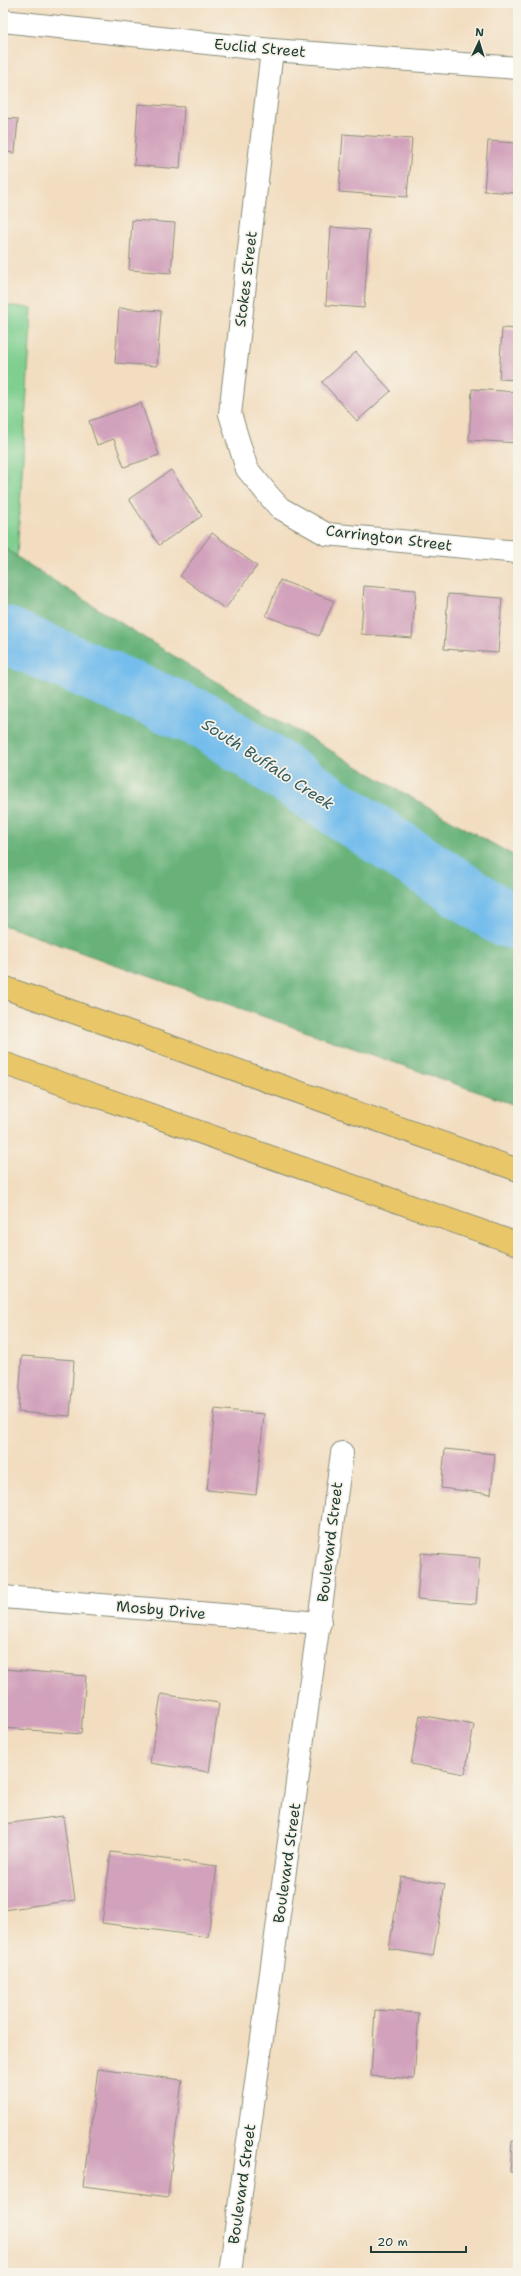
<svg xmlns="http://www.w3.org/2000/svg" width="521" height="2276" font-family="'Shantell Sans',sans-serif">
<style>
.green{fill:#7fcf90;stroke:#4f8662}
.forest{fill:#67b27a;stroke:#437857}
.lines{fill:none;stroke-linecap:round;stroke-linejoin:round}
.river{stroke:#74bdec;stroke-width:57}
.building{fill:#d2a2bc}
.street-casing{stroke:#888d7a;stroke-width:24}
.highway-casing{stroke:#888d7a;stroke-width:24}
.street{stroke:#fff;stroke-width:22}
.highway{stroke:#e9c769;stroke-width:22}
.labels{text-anchor:middle;dominant-baseline:central;stroke-width:3.5;stroke-linejoin:round;paint-order:stroke}
.street-label{font-size:15px;fill:#1f3d34;stroke:#f7f3e8}
.water-label{font-size:16px;font-style:italic;fill:#345d62;stroke:#f7f3e8}
</style>
<rect width="100%" height="100%" fill="#f7f3e8"/>
<filter id="ink" filterUnits="userSpaceOnUse"><feTurbulence type="fractalNoise" baseFrequency=".025" numOctaves="2"/><feDisplacementMap in="SourceGraphic" scale="8" xChannelSelector="R" yChannelSelector="G"/><feConvolveMatrix kernelMatrix="1 2 1 2 8 2 1 2 1" color-interpolation-filters="sRGB"/></filter>
<filter id="wash" filterUnits="userSpaceOnUse"><feTurbulence type="fractalNoise" baseFrequency=".012" numOctaves="4" result="noise"/><feDisplacementMap in="SourceGraphic" scale="16" xChannelSelector="R" yChannelSelector="G"/><feGaussianBlur stdDeviation="0.9" result="paint"/><feColorMatrix in="noise" values="0 0 0 0 0 0 0 0 0 0 0 0 0 0 0 0 0 1.4 0 .05"/><feComposite in="paint" operator="in"/></filter>
<g filter="url(#wash)">
<rect width="100%" height="100%" fill="#f2ddc0"/>
<polygon class="green" points="3,305 32,308 17,557 3,545"/>
<path class="forest" d="M3,545l14,12c164,106 331,206 501,301v248l-515,-181z"/>
<g class="lines">
<polyline class="river" points="3,634 207,722 503,918 518,922"/>
</g>
<g id="blocks">
<g class="building">
<polygon points="138,104 184,107 180,169 134,165"/>
<polygon points="3,118 18,119 15,153 3,152"/>
<polygon points="343,134 412,139 407,197 339,192"/>
<polygon points="488,141 518,143 518,193 484,191"/>
<polygon points="132,220 175,223 171,273 129,270"/>
<polygon points="331,227 369,230 364,308 326,305"/>
<polygon points="119,308 161,311 157,366 115,363"/>
<polygon points="502,328 518,329 518,380 499,379"/>
<polygon points="356,352 391,391 357,421 322,382"/>
<polygon points="472,389 518,392 518,443 469,440"/>
<polygon points="141,403 159,455 124,467 114,439 97,445 89,421"/>
<polygon points="171,470 202,516 159,545 129,499"/>
<polygon points="212,533 257,566 225,609 180,576"/>
<polygon points="280,580 334,601 319,636 266,616"/>
<polygon points="364,586 416,590 412,638 361,634"/>
<polygon points="448,594 502,598 498,653 444,649"/>
<polygon points="22,1356 74,1360 70,1416 18,1412"/>
<polygon points="215,1409 264,1414 256,1495 207,1490"/>
<polygon points="445,1449 495,1454 491,1494 441,1488"/>
<polygon points="421,1553 480,1558 476,1604 417,1599"/>
<polygon points="4,1669 86,1676 81,1734 3,1728"/>
<polygon points="161,1694 219,1703 209,1772 150,1763"/>
<polygon points="420,1715 474,1725 465,1774 411,1764"/>
<polygon points="63,1816 75,1900 3,1910 3,1824"/>
<polygon points="111,1852 217,1866 208,1937 102,1923"/>
<polygon points="401,1876 445,1884 433,1956 389,1949"/>
<polygon points="375,2010 419,2013 414,2079 371,2076"/>
<polygon points="98,2069 182,2080 168,2197 83,2186"/>
<polygon points="512,2141 518,2142 518,2173 510,2172"/>
</g>
</g>
</g>
<g filter="url(#ink)">
<use href="#blocks" fill-opacity="0" stroke="#888d7a" stroke-width="1"/>
<g class="lines">
<defs>
<g id="street">
<polyline points="3,21 272,50 518,68"/>
<polyline points="272,50 230,414 247,469 270,497 280,508 326,534 518,552"/>
<polyline points="3,1597 320,1623"/>
<polyline points="230,2273 342,1453"/>
</g>
<g id="highway">
<polyline points="3,987 518,1170"/>
<polyline points="3,1063 518,1244"/>
</g>
</defs>
<use href="#street" class="street-casing"/>
<use href="#highway" class="highway-casing"/>
<use href="#street" class="street"/>
<use href="#highway" class="highway"/>
</g>
</g>
<g class="labels">
<g class="street-label">
<text transform="translate(260 48) rotate(5)">Euclid Street</text>
<text transform="translate(246 279) rotate(-83)">Stokes Street</text>
<text transform="translate(389 538) rotate(7)">Carrington Street</text>
<text transform="translate(330 1542) rotate(-83)">Boulevard Street</text>
<text transform="translate(161 1610) rotate(5)">Mosby Drive</text>
<text transform="translate(287 1863) rotate(-82)">Boulevard Street</text>
<text transform="translate(242 2184) rotate(-82)">Boulevard Street</text>
</g>
<g class="water-label">
<text transform="translate(268 764) rotate(33)">South Buffalo Creek</text>
</g>
</g>
<rect width="521" height="2276" fill="none" stroke="#f7f3e8" stroke-width="16"/>
<g transform="translate(479 42) rotate(4)" stroke="#f7f3e8" stroke-width="3" paint-order="stroke">
<path d="M0-3L7 15L0 10L-7 15Z" fill="#1f3d34"/>
<text y="-6" font-size="11" font-weight="bold" text-anchor="middle" fill="#1f3d34">N</text>
</g>
<path d="M371 2246v6h95v-6" fill="none" stroke="#1f3d34" stroke-width="2"/>
<text x="377" y="2246" font-size="12" fill="#1f3d34" stroke="#f7f3e8" stroke-width="3" paint-order="stroke">20 m</text>
</svg>
